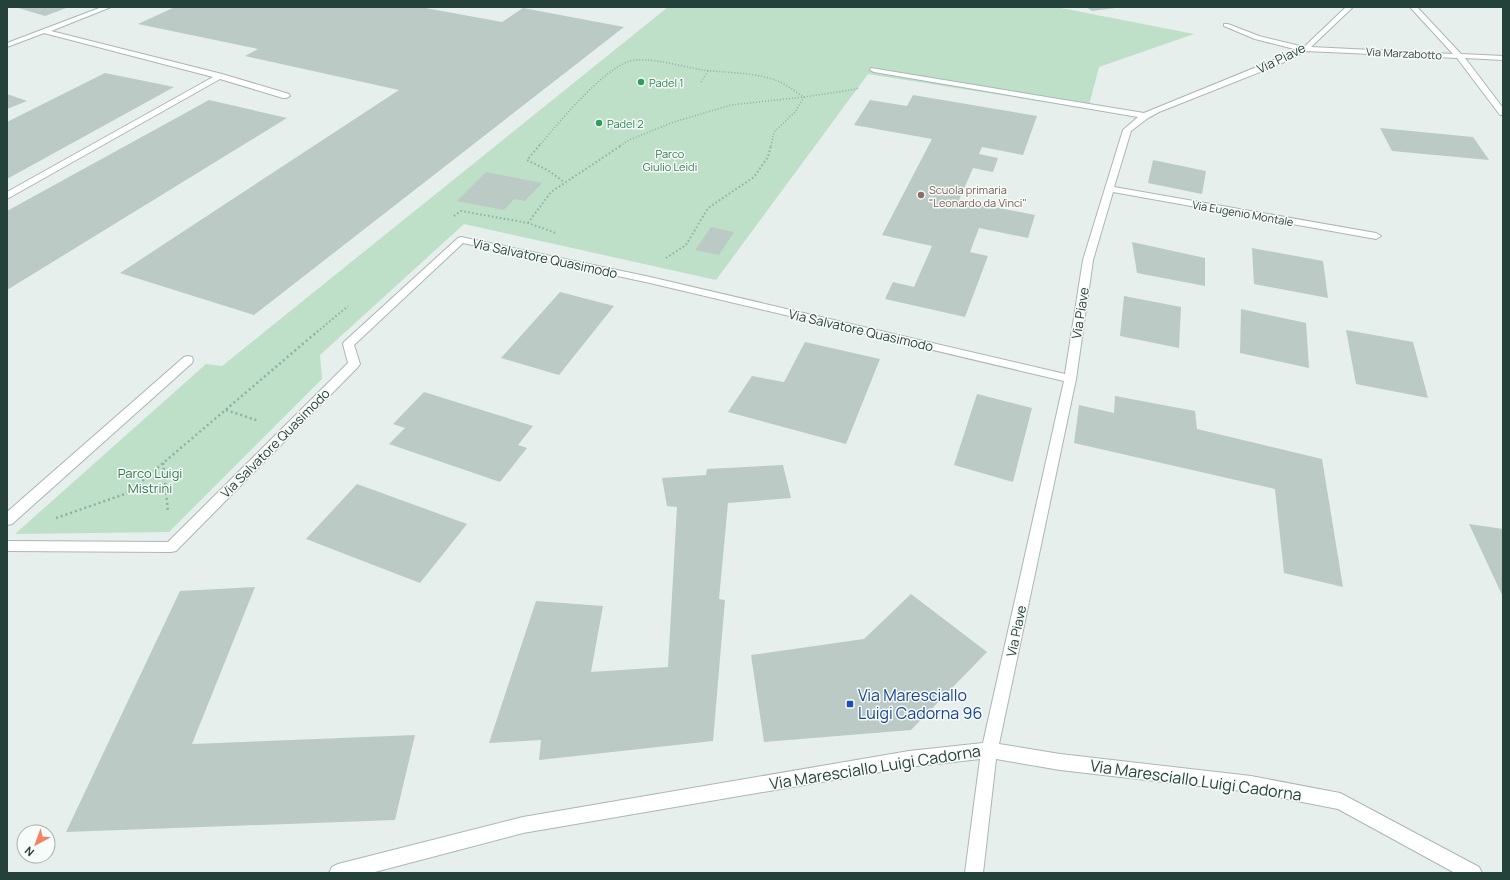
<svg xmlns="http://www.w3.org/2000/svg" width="1510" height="880" font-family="Manrope,sans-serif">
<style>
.green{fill:#bfe0c8}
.building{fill:#bbcac4}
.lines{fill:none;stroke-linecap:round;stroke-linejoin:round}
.minor-casing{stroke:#a8b8b2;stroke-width:2}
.path-far2{stroke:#86b3a5;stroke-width:1.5;stroke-dasharray:1 2;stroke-linecap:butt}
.path-far1{stroke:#86b3a5;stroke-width:2;stroke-dasharray:1.5 2.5;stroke-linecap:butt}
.path{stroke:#86b3a5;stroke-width:2.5;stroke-dasharray:2 3;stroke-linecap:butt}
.minor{fill:#fff;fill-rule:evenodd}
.leisure-dot{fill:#2e9e5b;stroke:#f7fbf9;stroke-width:1.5}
.education-dot{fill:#8d6e63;stroke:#f7fbf9;stroke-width:1.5}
.transit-dot{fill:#1a4fb4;stroke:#f7fbf9;stroke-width:1.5}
.labels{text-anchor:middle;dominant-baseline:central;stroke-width:3;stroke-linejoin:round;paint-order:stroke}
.far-street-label{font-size:11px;fill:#24423a;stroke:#f7fbf9}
.far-leisure-label{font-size:11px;fill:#27864d;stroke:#f7fbf9;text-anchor:start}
.far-park-label{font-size:11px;fill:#2d7a4b;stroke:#f7fbf9}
.far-education-label{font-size:11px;fill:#785e54;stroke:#f7fbf9;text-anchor:start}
.street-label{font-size:13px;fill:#24423a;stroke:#f7fbf9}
.park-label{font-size:13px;fill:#2d7a4b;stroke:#f7fbf9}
.near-transit-label{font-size:16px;fill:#164399;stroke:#f7fbf9;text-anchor:start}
.near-street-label{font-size:16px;fill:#24423a;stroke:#f7fbf9}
</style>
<rect width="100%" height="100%" fill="#e6efeb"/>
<polygon class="green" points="668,7 1056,7 1194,34 1099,67 1088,109 868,74 716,280 464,224 320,355 322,379 169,532 15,534 206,364 222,366"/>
<g class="building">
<polygon points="15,7 69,7 45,16"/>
<polygon points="175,7 420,7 502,22 523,8 624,27 254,315 120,273 399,90 245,56 258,49 138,24"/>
<polygon points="1086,7 1115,7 1115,8 1092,11"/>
<polygon points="105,73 174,87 7,179 7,122"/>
<polygon points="7,94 27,101 7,109"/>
<polygon points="913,95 1037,116 1023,155 982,147 979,154 998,158 993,172 973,168 959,200 1035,215 1028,238 979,228 970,252 988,256 965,317 885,299 893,282 914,287 932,246 882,235 932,139 854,125 870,100 907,106"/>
<polygon points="209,100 287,118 7,290 7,211"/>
<polygon points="1380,128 1473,137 1489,160 1392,151"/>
<polygon points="1153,160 1206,171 1202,194 1148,183"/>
<polygon points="486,172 542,183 525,201 514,199 504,210 457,201"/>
<polygon points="711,227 734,232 719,255 695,250"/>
<polygon points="1132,242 1205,258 1205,286 1137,273"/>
<polygon points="1252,248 1323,261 1328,298 1254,284"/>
<polygon points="560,292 614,306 559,375 501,358"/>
<polygon points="1124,296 1181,307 1179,348 1120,336"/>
<polygon points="1241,309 1306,323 1309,368 1240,353"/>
<polygon points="1346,330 1413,342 1428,398 1356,384"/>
<polygon points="805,342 880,359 846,444 728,412 752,376 784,382"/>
<polygon points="424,392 533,426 518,445 527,448 500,482 389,444 405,428 393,424"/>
<polygon points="977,394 1032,408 1013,482 954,465"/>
<polygon points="1115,396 1195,411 1197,429 1322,459 1343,587 1284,573 1275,489 1074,443 1079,405 1114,413"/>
<polygon points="783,465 791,498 728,503 719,599 725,600 713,741 539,760 541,740 489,743 536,601 603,606 591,672 668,667 677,507 667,506 662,478 706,475 707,469"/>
<polygon points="357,484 467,524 420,583 306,539"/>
<polygon points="1469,524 1503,529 1503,597"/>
<polygon points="255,587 192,744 415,735 395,820 66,832 180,591"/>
<polygon points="911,594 987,652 911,730 764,742 751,655 864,639"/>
</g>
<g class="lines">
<defs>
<g id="minor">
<polygon points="102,7 111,7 51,31 222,74 289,94 290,96 286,98 283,98 220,79 7,199 7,192 213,77 44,33 7,47 7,43"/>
<polygon points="1346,7 1353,7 1311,47 1453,54 1410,7 1417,7 1461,54 1503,56 1503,60 1465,58 1503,108 1503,115 1500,115 1457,58 1306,51 1280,64 1159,112 1148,118 1131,131 1114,187 1376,233 1381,236 1376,239 1113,192 1093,260 1076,379 999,744 1060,754 1251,776 1340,793 1479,867 1482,873 1455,873 1338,809 1251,792 1060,770 996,759 983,873 965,873 980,759 909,767 523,833 371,873 329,873 332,867 338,864 523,817 909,751 983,743 1064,381 650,283 463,243 354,345 360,364 358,367 176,551 171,552 7,551 7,541 168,542 348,363 343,344 344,342 458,238 461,237 650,277 1065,374 1083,260 1123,130 1138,117 874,72 870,70 871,68 1144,113 1298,50 1255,39 1224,26 1224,24 1228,24 1259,36 1304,47"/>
<polygon points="188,356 192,357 193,360 192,363 12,524 7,525 7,512 184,357"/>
</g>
</defs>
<use href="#minor" class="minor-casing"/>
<g class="path-far2">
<polyline points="701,82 708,71"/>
<path d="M539,146c20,-24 61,-73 88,-84 20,-7 55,5 76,8 24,3 49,2 72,10 10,3 20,12 29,17l-9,15 -21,20 -3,14"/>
<polyline points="620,146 629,140 674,122 731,105 804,97 857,89 858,87"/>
</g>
<g class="path-far1">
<polyline points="540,145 527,160 549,171 564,182"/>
<polyline points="454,216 461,211 528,223 556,233"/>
<polyline points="528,223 551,192 622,145"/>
<polyline points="666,258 686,245 708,208 754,177 768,157 771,145"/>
<polyline points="317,332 348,306"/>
</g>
<g class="path">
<polyline points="226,410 259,421"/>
<polyline points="163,463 168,511"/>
<polyline points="56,518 128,493 318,331"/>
</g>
<use href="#minor" class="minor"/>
</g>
<g class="leisure-dot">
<circle cx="641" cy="82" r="4"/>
<circle cx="599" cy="123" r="4"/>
</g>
<circle class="education-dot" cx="921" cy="195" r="4"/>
<rect class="transit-dot" x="846" y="700" width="8" height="8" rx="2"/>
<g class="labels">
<g class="far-street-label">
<text transform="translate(1404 53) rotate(3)">Via Marzabotto</text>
<text transform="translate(1243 213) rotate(10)">Via Eugenio Montale</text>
</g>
<g class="far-leisure-label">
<text x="649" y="82">Padel 1</text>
<text x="607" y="123">Padel 2</text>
</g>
<g class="far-park-label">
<text x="670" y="153">Parco<tspan x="670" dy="13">Giulio Leidi</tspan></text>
</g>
<g class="far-education-label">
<text x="929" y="189">Scuola primaria<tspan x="929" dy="13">"Leonardo da Vinci"</tspan></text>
</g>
<g class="street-label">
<text transform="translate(1281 58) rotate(-26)">Via Piave</text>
<text transform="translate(545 258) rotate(12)">Via Salvatore Quasimodo</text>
<text transform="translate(1080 313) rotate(-81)">Via Piave</text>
<text transform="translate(861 330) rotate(13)">Via Salvatore Quasimodo</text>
<text transform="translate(275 443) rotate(-45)">Via Salvatore Quasimodo</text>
<text transform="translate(1016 631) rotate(-78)">Via Piave</text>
</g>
<g class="park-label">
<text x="150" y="473">Parco Luigi<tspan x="150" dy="15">Mistrini</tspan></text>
</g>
<g class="near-transit-label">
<text x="858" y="695">Via Maresciallo<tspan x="858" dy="18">Luigi Cadorna 96</tspan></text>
</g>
<g class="near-street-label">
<text transform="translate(875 767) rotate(-9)">Via Maresciallo Luigi Cadorna</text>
<text transform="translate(1196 780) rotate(8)">Via Maresciallo Luigi Cadorna</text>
</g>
</g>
<rect width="1510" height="880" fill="none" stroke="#24423a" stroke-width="16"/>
<g transform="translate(36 844) rotate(221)"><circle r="19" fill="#f7fbf9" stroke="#a3b1ad"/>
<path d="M0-3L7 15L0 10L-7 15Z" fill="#f4845f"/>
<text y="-6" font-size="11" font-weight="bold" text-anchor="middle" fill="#24423a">N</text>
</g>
</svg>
